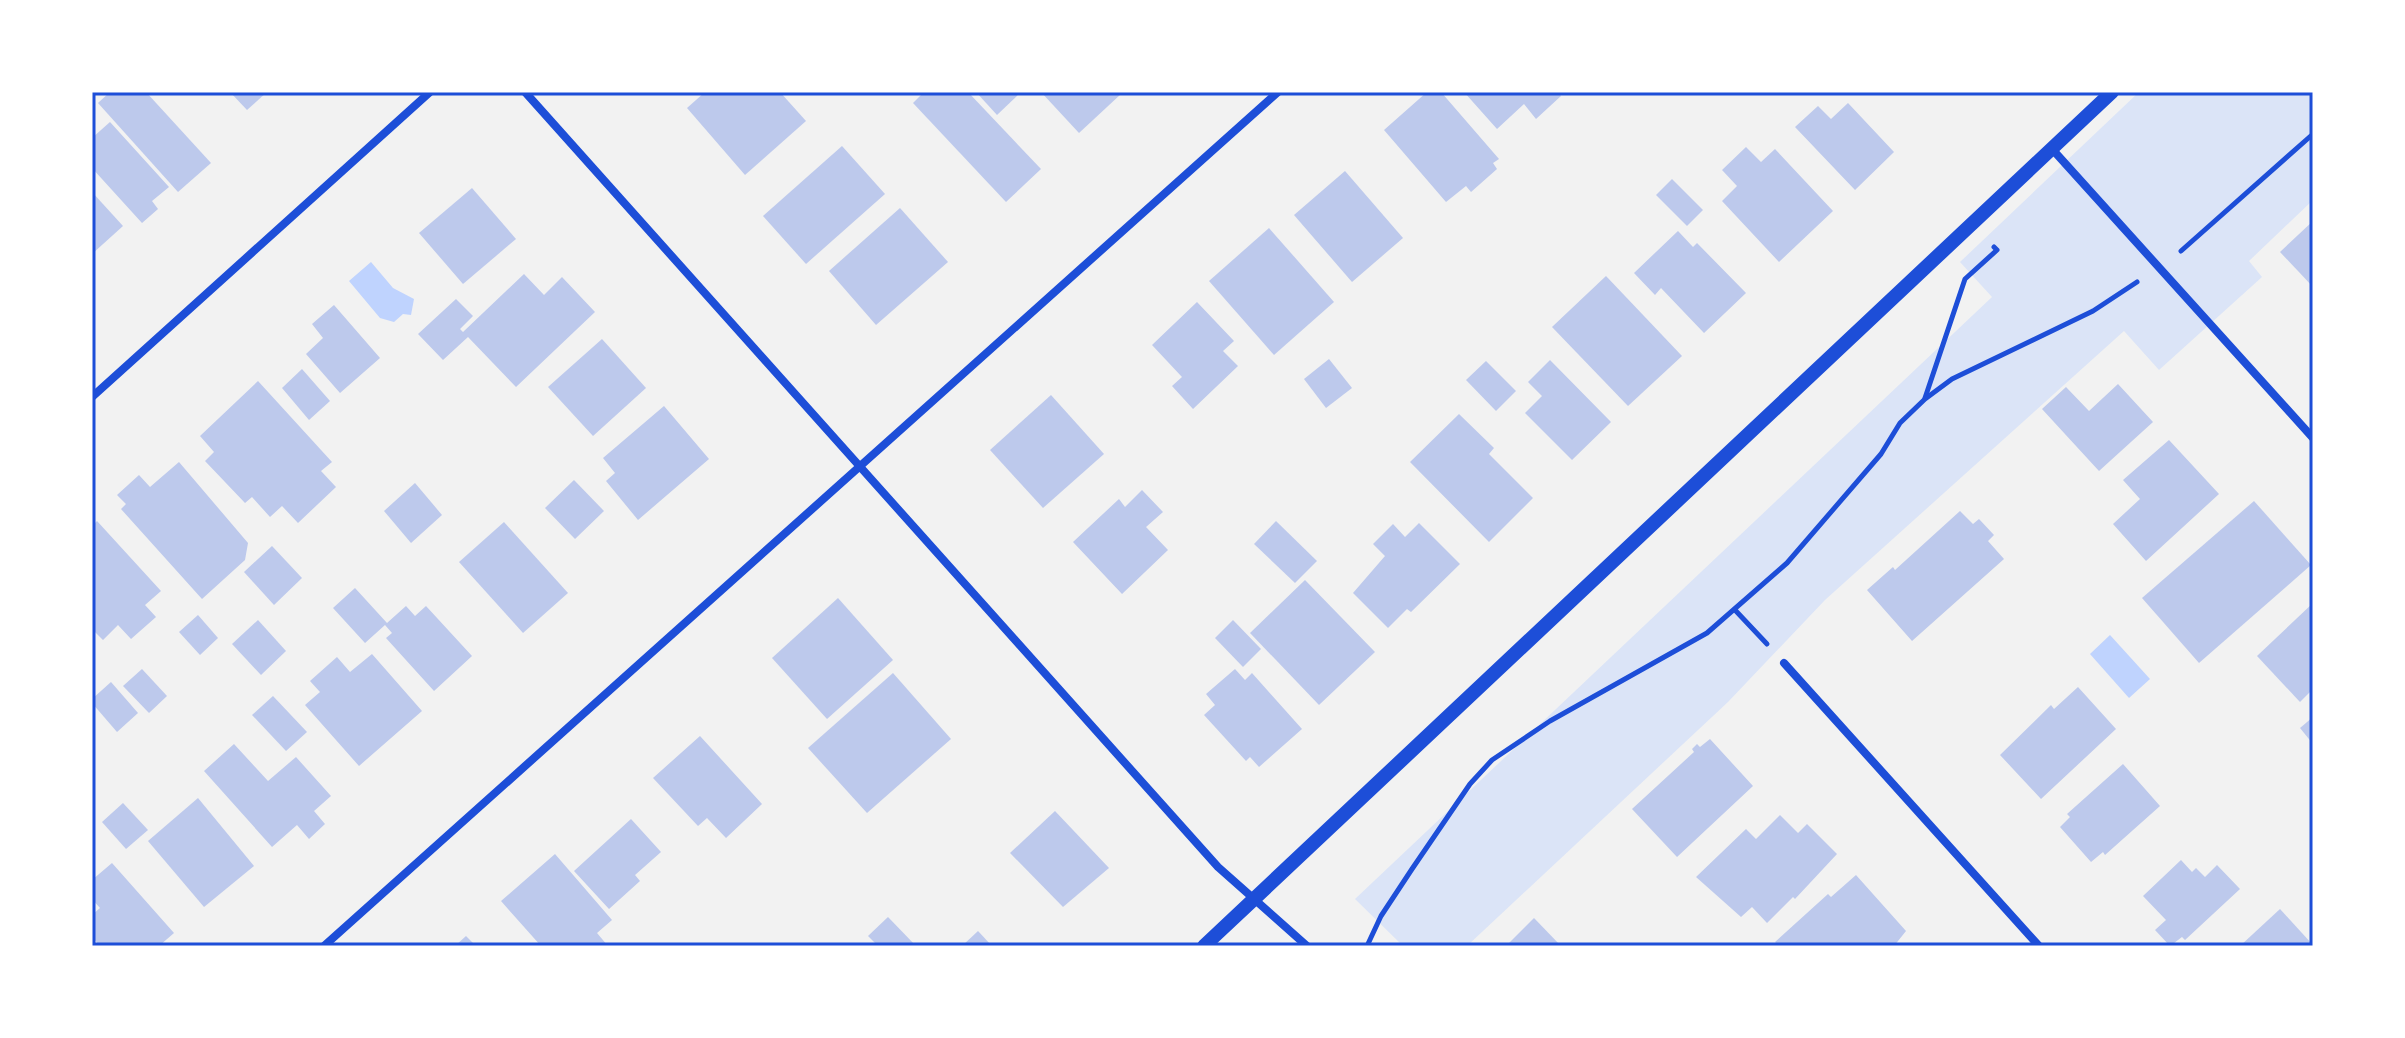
<svg xmlns="http://www.w3.org/2000/svg" width="2405" height="1038" font-family="'Noto Serif',serif">
<style>
.green{fill:#dbe4f7}
.water{fill:#bfd3fe}
.building{fill:#bdc9ec}
.lines{fill:none;stroke-linecap:round;stroke-linejoin:round}
.path{stroke:#1d4ed8;stroke-width:5}
.minor{stroke:#1d4ed8;stroke-width:8}
.tertiary{stroke:#1d4ed8;stroke-width:14}
.neatline{fill:none;stroke:#1d4ed8;stroke-width:3}
</style>
<rect width="100%" height="100%" fill="#f2f2f2"/>
<polygon class="green" points="2139,92 2313,92 2313,200 2249,261 2262,277 2159,370 2124,331 1825,600 1728,702 1467,946 1403,946 1355,899 1992,297 1960,262"/>
<g class="water">
<polygon points="371,262 393,288 414,299 411,315 403,314 394,322 380,318 349,281"/>
<polygon points="2110,635 2150,679 2129,698 2090,654"/>
</g>
<g class="building">
<polygon points="110,92 146,92 211,163 178,192 98,103"/>
<polygon points="230,92 267,92 247,110"/>
<polygon points="705,92 780,92 806,121 745,175 687,108"/>
<polygon points="924,92 968,92 1041,169 1006,202 913,103"/>
<polygon points="976,92 1021,92 997,115"/>
<polygon points="1041,92 1119,92 1121,94 1079,133"/>
<polygon points="1427,92 1441,92 1499,159 1493,163 1497,169 1471,192 1466,186 1446,202 1384,130"/>
<polygon points="1464,92 1558,92 1561,96 1536,119 1524,104 1497,129"/>
<polygon points="1848,103 1894,152 1855,190 1795,127 1818,106 1831,119"/>
<polygon points="110,122 169,187 152,201 158,209 142,223 92,168 92,138"/>
<polygon points="842,146 885,194 806,264 763,216"/>
<polygon points="1746,147 1761,162 1775,149 1833,211 1779,262 1722,201 1737,186 1722,170"/>
<polygon points="1345,171 1403,238 1352,282 1294,215"/>
<polygon points="1672,179 1703,210 1687,226 1656,195"/>
<polygon points="472,188 516,239 463,284 419,233"/>
<polygon points="92,192 123,226 92,254"/>
<polygon points="900,208 948,262 876,325 829,271"/>
<polygon points="2313,221 2313,287 2280,252"/>
<polygon points="1269,228 1334,302 1274,355 1209,281"/>
<polygon points="1678,231 1693,247 1697,243 1746,293 1704,333 1661,288 1655,295 1634,273"/>
<polygon points="524,274 544,295 562,277 595,312 516,387 468,337 443,360 418,334 456,299 473,316 460,329 463,332"/>
<polygon points="1606,276 1682,356 1628,406 1552,327"/>
<polygon points="1197,302 1234,341 1223,351 1238,366 1193,409 1172,386 1182,377 1152,345"/>
<polygon points="334,305 380,358 340,393 306,354 323,338 312,324"/>
<polygon points="602,339 646,388 593,436 548,387"/>
<polygon points="1329,359 1352,388 1326,408 1304,379"/>
<polygon points="1550,360 1611,422 1572,460 1525,413 1542,396 1528,382"/>
<polygon points="1486,361 1516,391 1496,411 1466,380"/>
<polygon points="302,369 330,401 309,420 282,388"/>
<polygon points="258,381 332,462 321,471 336,487 298,523 282,506 270,517 252,497 245,503 205,461 214,452 200,436"/>
<polygon points="2118,384 2153,422 2099,471 2042,409 2066,387 2089,411"/>
<polygon points="1051,395 1104,454 1043,508 990,450"/>
<polygon points="664,406 709,459 638,520 606,481 615,473 603,458"/>
<polygon points="1459,414 1494,448 1489,454 1533,498 1489,542 1410,462"/>
<polygon points="2169,440 2219,494 2146,561 2113,524 2140,499 2123,480"/>
<polygon points="179,462 248,543 245,560 202,599 121,509 126,504 117,495 139,475 150,487"/>
<polygon points="574,480 604,511 575,539 545,508"/>
<polygon points="415,483 442,515 411,543 384,511"/>
<polygon points="1142,490 1163,512 1146,527 1168,550 1122,594 1073,542 1119,499 1125,507"/>
<polygon points="2254,501 2311,565 2199,663 2142,598"/>
<polygon points="1960,511 1973,524 1979,519 1994,535 1988,541 2004,559 1912,641 1867,590 1893,567 1895,570"/>
<polygon points="97,521 161,591 145,605 156,617 131,639 118,625 103,640 92,629 92,526"/>
<polygon points="1276,521 1317,561 1295,583 1254,544"/>
<polygon points="504,522 568,593 523,633 459,562"/>
<polygon points="1419,523 1460,564 1411,612 1407,609 1388,628 1353,593 1385,556 1373,544 1393,524 1405,537"/>
<polygon points="272,546 302,578 274,605 244,572"/>
<polygon points="1305,580 1375,652 1319,705 1250,633"/>
<polygon points="355,588 387,623 406,606 415,616 426,606 472,656 434,691 386,638 392,633 385,625 365,643 333,608"/>
<polygon points="838,598 893,660 827,719 772,658"/>
<polygon points="2313,603 2313,689 2300,702 2257,656"/>
<polygon points="198,615 218,638 200,655 179,632"/>
<polygon points="258,620 286,651 261,675 232,644"/>
<polygon points="1233,620 1261,649 1243,667 1215,638"/>
<polygon points="372,654 422,711 359,766 305,705 320,692 310,681 337,657 350,672"/>
<polygon points="142,669 167,696 149,713 123,686"/>
<polygon points="1235,669 1245,680 1252,673 1302,729 1259,767 1250,757 1246,761 1204,715 1215,705 1206,694"/>
<polygon points="893,673 951,739 867,813 808,748"/>
<polygon points="111,682 138,713 117,732 92,703 92,699"/>
<polygon points="2078,687 2116,729 2041,799 2000,755 2051,705 2054,709"/>
<polygon points="273,696 307,732 286,751 252,715"/>
<polygon points="2313,717 2313,744 2300,728"/>
<polygon points="700,736 762,804 726,838 707,818 698,826 653,778"/>
<polygon points="1710,739 1753,786 1677,857 1632,809 1694,752 1692,749 1697,744 1700,747"/>
<polygon points="234,744 268,781 296,757 331,796 314,811 325,824 309,839 297,825 272,847 204,771"/>
<polygon points="2123,764 2160,806 2105,855 2103,852 2091,862 2060,827 2070,817 2067,814"/>
<polygon points="198,798 254,866 204,907 148,841"/>
<polygon points="123,803 148,830 126,849 102,822"/>
<polygon points="1055,811 1109,868 1063,907 1010,853"/>
<polygon points="1780,815 1798,833 1807,824 1837,854 1795,899 1793,897 1767,923 1752,907 1741,917 1696,877 1746,829 1756,839"/>
<polygon points="631,819 661,852 635,875 640,881 609,909 574,871"/>
<polygon points="555,854 612,920 597,933 608,946 541,946 501,901"/>
<polygon points="2181,860 2192,872 2196,868 2205,877 2217,865 2240,889 2185,940 2182,937 2170,946 2155,930 2166,920 2143,896"/>
<polygon points="112,863 174,933 159,946 100,946 92,937 92,915 100,908 92,899 92,880"/>
<polygon points="1856,875 1906,931 1894,946 1779,946 1775,942 1828,894 1831,897"/>
<polygon points="2280,909 2312,944 2240,946"/>
<polygon points="888,917 916,946 878,946 868,936"/>
<polygon points="1534,918 1561,946 1506,946"/>
<polygon points="978,931 992,946 962,946"/>
<polygon points="466,936 476,946 455,946"/>
</g>
<g class="lines">
<g class="path">
<polyline points="2181,251 2313,134"/>
<polyline points="1925,398 1965,279 1997,250 1994,247"/>
<polyline points="1735,610 1767,644"/>
<polyline points="1367,946 1381,916 1412,869 1470,784 1492,760 1550,721 1707,633 1787,563 1881,454 1900,423 1925,399 1952,379 2093,311 2137,282"/>
</g>
<g class="minor">
<polyline points="525,92 1218,867 1307,946"/>
<polyline points="2053,150 2313,438"/>
<polyline points="92,397 430,92"/>
<polyline points="1784,663 2039,946"/>
<polyline points="324,946 1278,92"/>
</g>
<polyline class="tertiary" points="1204,946 2112,92"/>
</g>
<rect width="2405" height="1038" fill="none" stroke="#ffffff" stroke-width="188"/>
<rect x="94" y="94" width="2217" height="850" class="neatline"/>
</svg>
